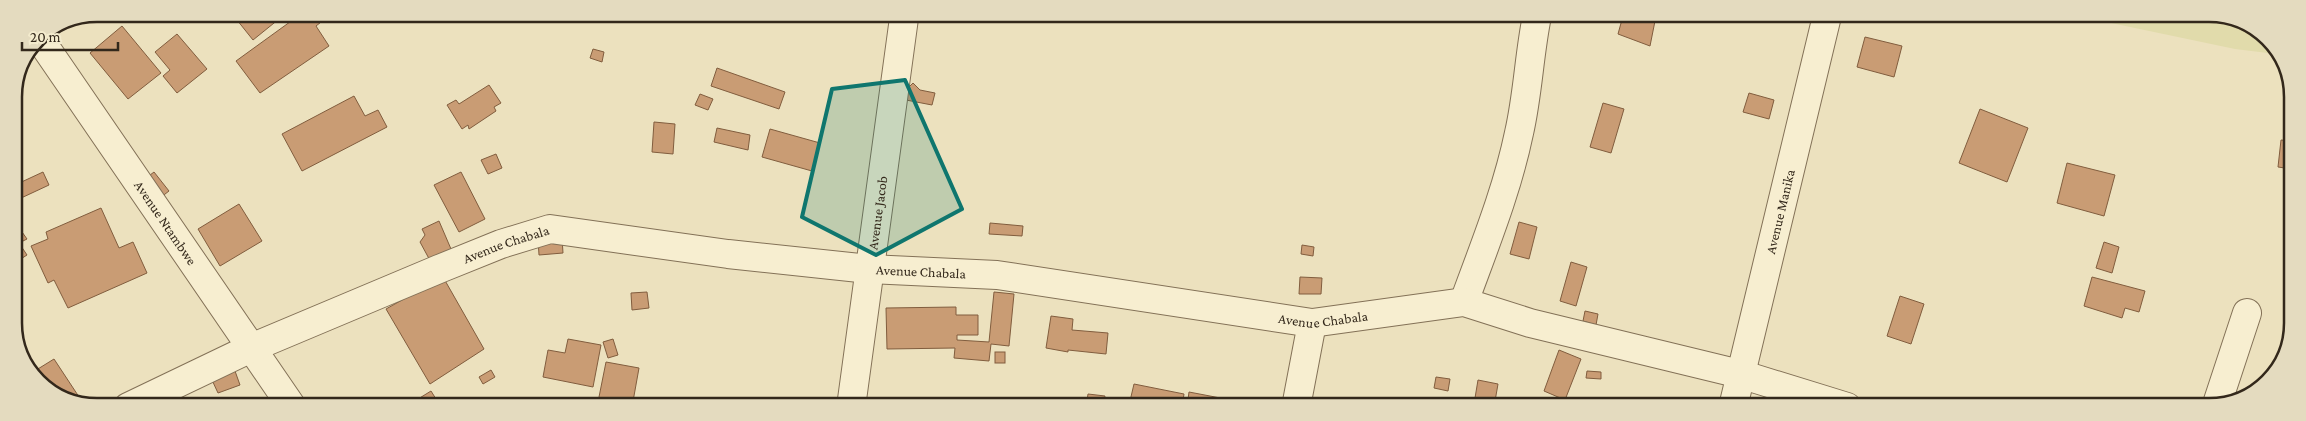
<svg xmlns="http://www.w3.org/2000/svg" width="2306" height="421" font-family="'Crimson Pro',serif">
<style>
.farmland{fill:#e1dbab}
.building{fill:#c99c74;stroke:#815d3e}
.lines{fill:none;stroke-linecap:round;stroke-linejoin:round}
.street-casing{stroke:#837157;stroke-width:30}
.street{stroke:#f7eed0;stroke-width:28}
.marked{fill:#0f766e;fill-opacity:0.2;stroke:#0f766e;stroke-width:4;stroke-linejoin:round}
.labels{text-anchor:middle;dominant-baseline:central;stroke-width:4;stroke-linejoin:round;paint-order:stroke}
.street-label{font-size:14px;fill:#33281b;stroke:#f3ebcd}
.rim{fill:none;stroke:#33281b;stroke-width:2.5}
</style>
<rect width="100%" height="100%" fill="#ece1be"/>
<polygon class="farmland" points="2073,15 2220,15 2267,38 2276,54 2235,49"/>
<g class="building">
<polygon points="1623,16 1656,16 1650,46 1618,34"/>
<polygon points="279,19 253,40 237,20"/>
<polygon points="294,19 325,19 316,26 329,46 260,93 236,61"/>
<polygon points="122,26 161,73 128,99 90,53"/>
<polygon points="177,34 207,69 177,93 163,76 170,70 155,52"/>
<polygon points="1865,37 1902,46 1894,77 1857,67"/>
<polygon points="593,49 604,52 602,62 590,58"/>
<polygon points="717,68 785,92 779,109 711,86"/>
<polygon points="913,83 920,90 935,93 932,105 906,100 908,88"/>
<polygon points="489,85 501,103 494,107 496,111 469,129 468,125 462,129 447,105 456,100 459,104"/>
<polygon points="1749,93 1774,100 1769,119 1743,112"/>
<polygon points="700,94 713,99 708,110 695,105"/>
<polygon points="354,96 365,116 378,110 387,127 302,171 282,134"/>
<polygon points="1603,103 1624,109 1611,153 1590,147"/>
<polygon points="1980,109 2028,128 2007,182 1959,163"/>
<polygon points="654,122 675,124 673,154 652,152"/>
<polygon points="717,128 750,135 748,150 714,142"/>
<polygon points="770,129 820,143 812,171 762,157"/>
<polygon points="2281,140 2291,141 2291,169 2278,167"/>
<polygon points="496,154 502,168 488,174 481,160"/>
<polygon points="2067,163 2115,175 2104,216 2057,203"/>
<polygon points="43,172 49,185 19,199 15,185"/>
<polygon points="154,172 169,191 156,201 141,182"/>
<polygon points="461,172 485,219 459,232 434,185"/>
<polygon points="239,204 262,241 220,266 198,229"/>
<polygon points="101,208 119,248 133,242 147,273 68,308 54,280 48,283 31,246 48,239 46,232"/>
<polygon points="439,221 454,256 433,266 420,242 425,235 422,229"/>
<polygon points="15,222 27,239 19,243 27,255 16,262"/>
<polygon points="1519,222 1537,227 1529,259 1510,254"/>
<polygon points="990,223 1023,226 1022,236 989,234"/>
<polygon points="562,238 563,253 539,255 538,239"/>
<polygon points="2104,242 2119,247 2112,273 2096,268"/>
<polygon points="1302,245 1314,247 1313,256 1301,254"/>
<polygon points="1571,262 1587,267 1576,306 1560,301"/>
<polygon points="443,277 484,349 430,384 386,309"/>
<polygon points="1300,277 1322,278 1321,294 1299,294"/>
<polygon points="2092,277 2145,291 2139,312 2125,308 2122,318 2084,306"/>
<polygon points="647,292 649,308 632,310 631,293"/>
<polygon points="994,292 1014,294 1009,346 991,344 989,361 954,358 955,348 887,349 886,308 956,307 956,315 978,315 978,335 957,335 957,340 989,342"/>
<polygon points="1900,296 1924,304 1911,344 1887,336"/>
<polygon points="1585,311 1598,314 1596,325 1583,321"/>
<polygon points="1051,316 1073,319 1072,330 1108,333 1106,354 1068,350 1068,352 1046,348"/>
<polygon points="568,339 601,345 593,387 543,377 548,350 565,353"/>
<polygon points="613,339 618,355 608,358 603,342"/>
<polygon points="1559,350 1581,359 1565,400 1544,391"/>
<rect x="995" y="352" width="10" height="11"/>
<polygon points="54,359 85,406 42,386 33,372"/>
<polygon points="606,362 639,368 632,407 597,407"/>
<polygon points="491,370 495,377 483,384 479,377"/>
<polygon points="235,371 240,385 218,393 212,380"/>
<polygon points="1587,371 1601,372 1601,379 1586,378"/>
<polygon points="1436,377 1450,379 1448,391 1434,388"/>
<polygon points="1478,380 1498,384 1494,407 1474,404"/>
<polygon points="1134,384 1184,394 1182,407 1160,407 1130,401"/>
<polygon points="431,391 441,407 405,407"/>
<polygon points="1189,392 1236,401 1235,407 1187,407"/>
<polygon points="1088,394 1105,396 1103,407 1086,407"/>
</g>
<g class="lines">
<defs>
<g id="street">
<path id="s1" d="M39,38l253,369"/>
<path d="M1464,302c20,-55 43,-111 55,-169 9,-39 10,-78 18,-117"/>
<polyline points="2217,404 2247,313"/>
<path id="s2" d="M128,407l123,-59 188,-79 62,-25 49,-15 178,25 141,15 128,6 315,48 152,-21 66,21 210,51 107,33"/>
<path id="s3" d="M851,407l53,-389"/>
<polyline points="1296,407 1312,323"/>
<path id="s4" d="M1733,407l94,-391"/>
</g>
</defs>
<use href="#street" class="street-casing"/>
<use href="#street" class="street"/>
</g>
<path class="marked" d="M905,80l57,129 -86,46 -74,-38 30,-128z"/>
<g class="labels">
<g class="street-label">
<text stroke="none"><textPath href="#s4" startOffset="201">Avenue Manika</textPath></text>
<text stroke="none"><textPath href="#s3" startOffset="196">Avenue Jacob</textPath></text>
<text stroke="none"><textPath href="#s1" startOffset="224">Avenue Ntambwe</textPath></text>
<text stroke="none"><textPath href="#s2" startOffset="412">Avenue Chabala</textPath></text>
<text stroke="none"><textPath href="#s2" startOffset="832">Avenue Chabala</textPath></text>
<text stroke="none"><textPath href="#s2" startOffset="1238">Avenue Chabala</textPath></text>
</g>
</g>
<path d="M0 0H2306V421H0ZM97 22H2209A75 75 0 0 1 2284 97V323A75 75 0 0 1 2209 398H97A75 75 0 0 1 22 323V97A75 75 0 0 1 97 22Z" fill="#e4dbbf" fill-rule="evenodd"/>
<path class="rim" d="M97 22H2209A75 75 0 0 1 2284 97V323A75 75 0 0 1 2209 398H97A75 75 0 0 1 22 323V97A75 75 0 0 1 97 22Z"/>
<path d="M22 42v8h96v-8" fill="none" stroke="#33281b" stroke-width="2.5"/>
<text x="30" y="42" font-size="15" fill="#33281b" stroke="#f3ebcd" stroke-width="4" paint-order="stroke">20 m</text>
</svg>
